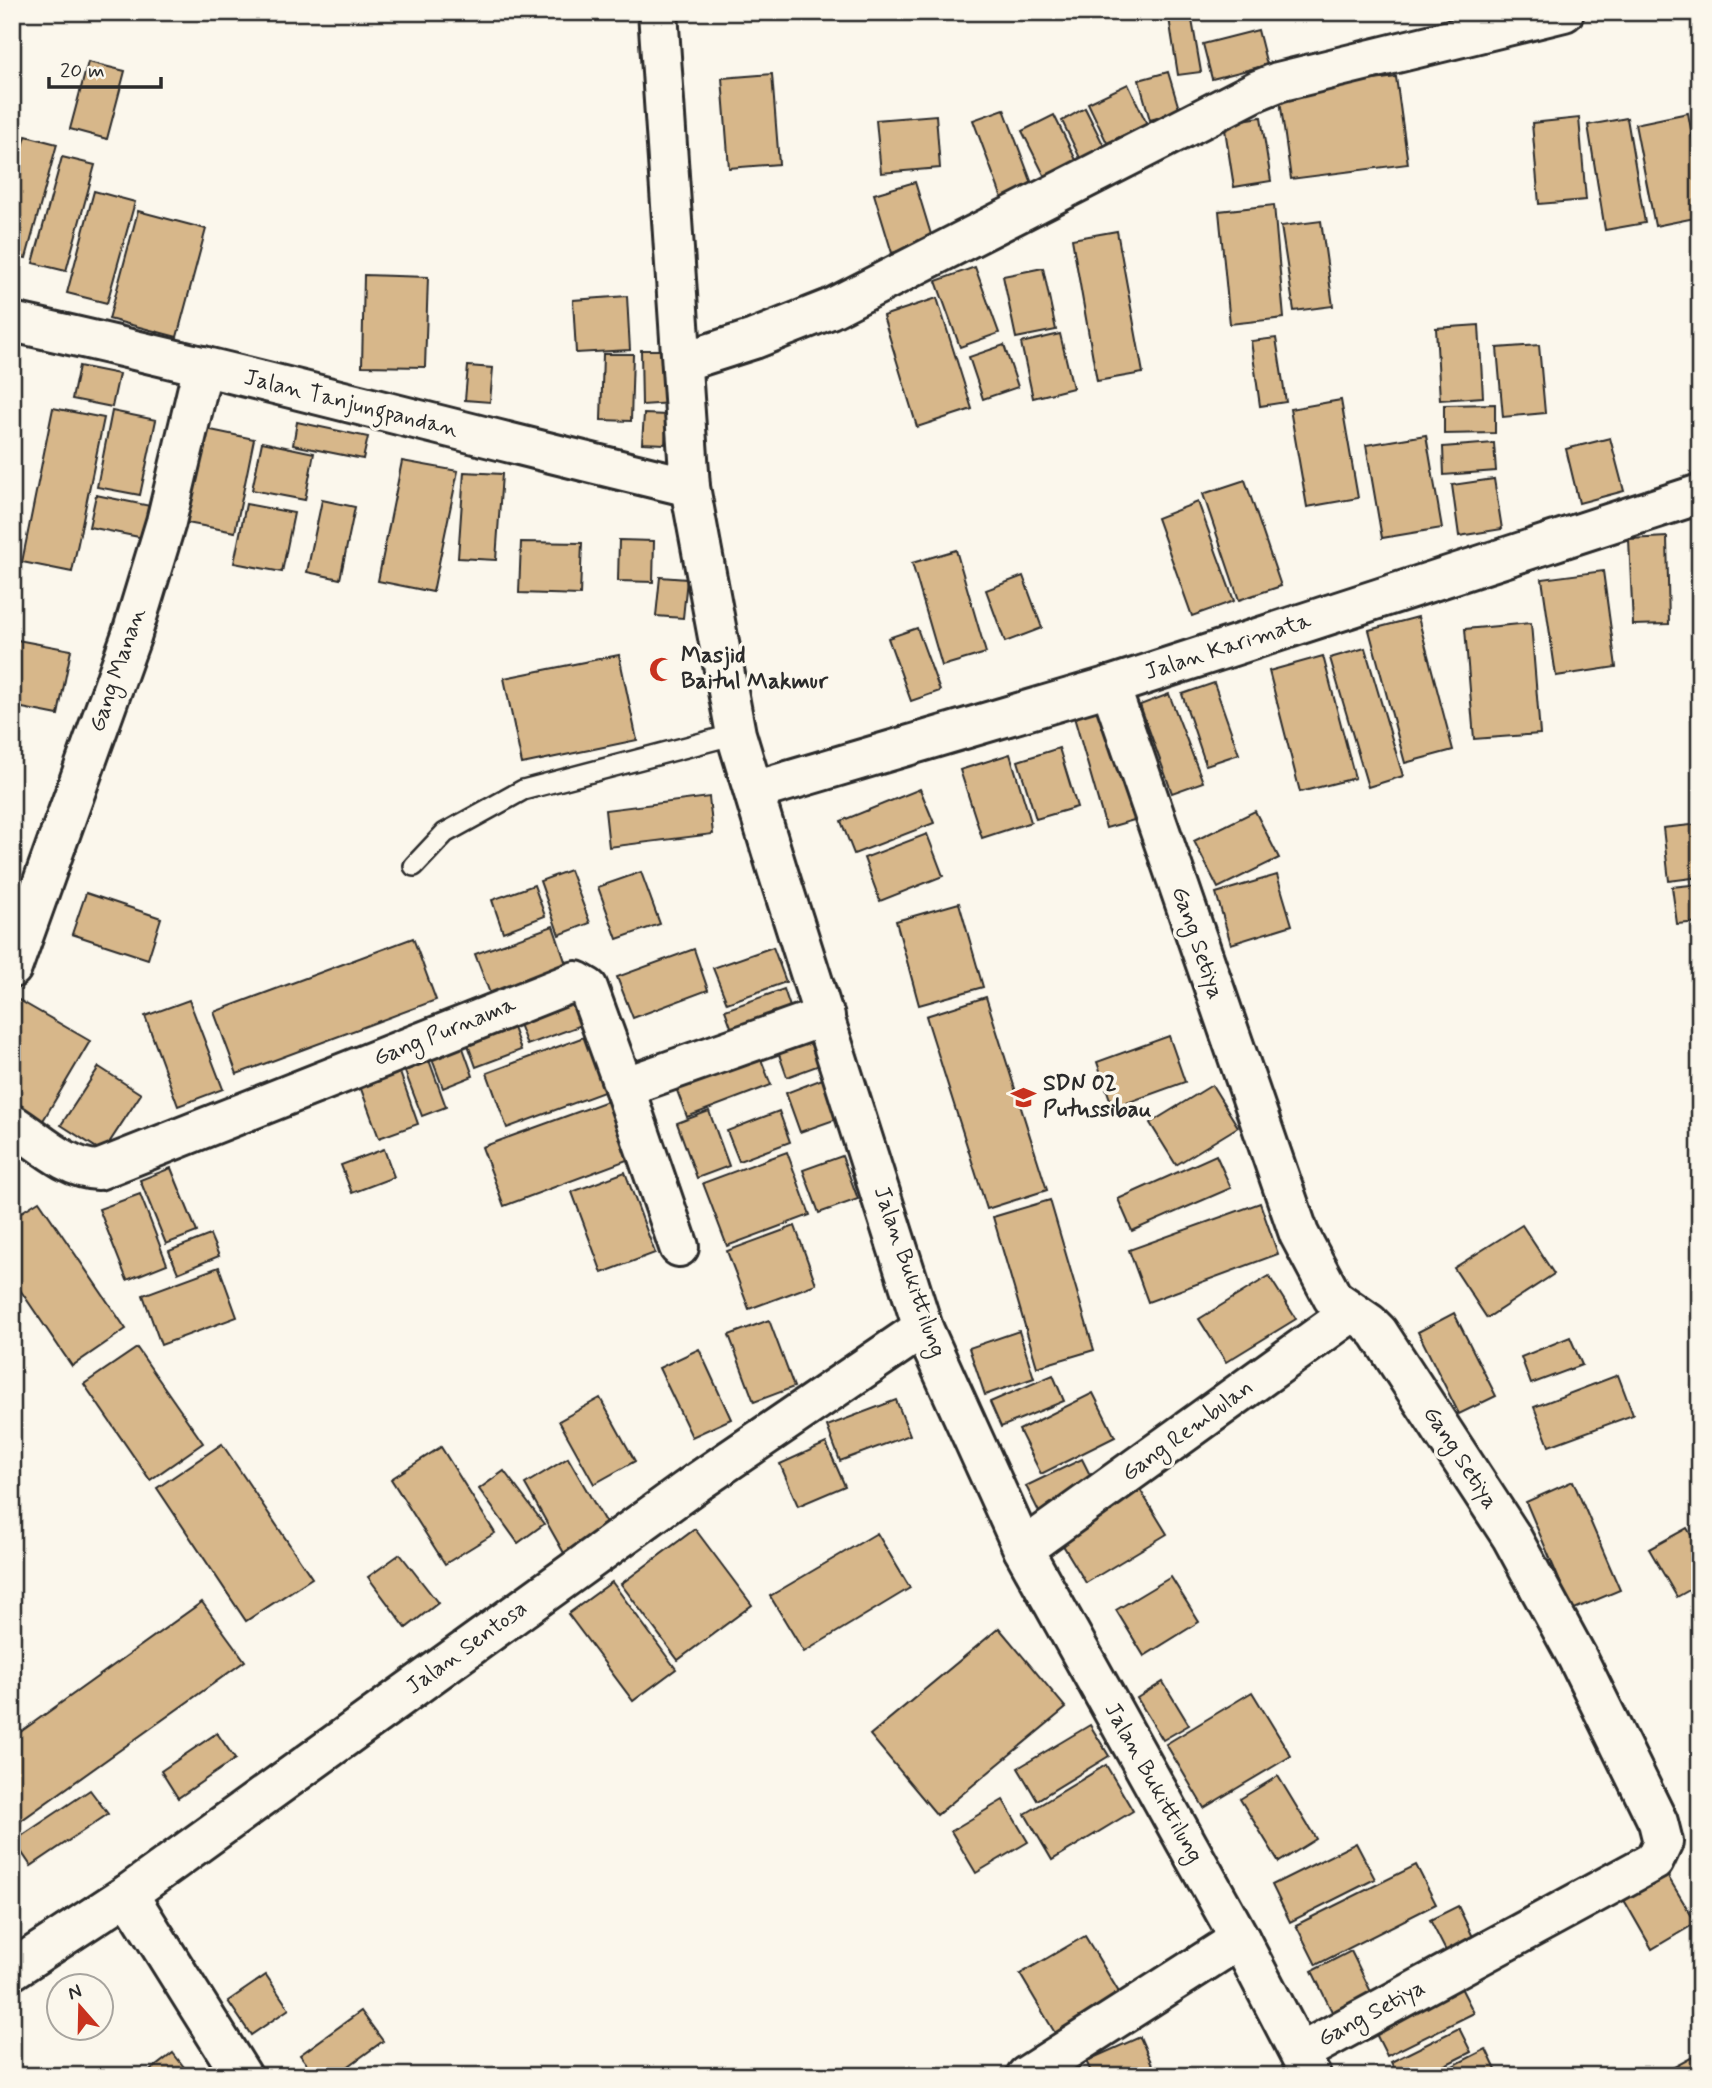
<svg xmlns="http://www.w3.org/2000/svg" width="1712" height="2088" font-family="Mynerve,sans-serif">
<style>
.building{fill:#d7b78a;stroke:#2b2b2b;stroke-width:2}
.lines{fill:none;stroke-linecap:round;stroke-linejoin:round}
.service-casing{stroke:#2b2b2b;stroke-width:24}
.minor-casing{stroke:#2b2b2b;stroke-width:44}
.service{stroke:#fbf7ec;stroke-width:19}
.minor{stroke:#fbf7ec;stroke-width:38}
.labels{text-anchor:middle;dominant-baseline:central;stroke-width:7;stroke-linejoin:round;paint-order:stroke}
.street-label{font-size:23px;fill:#2b2b2b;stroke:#fbf7ec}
.poi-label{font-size:23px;font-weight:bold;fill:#2b2b2b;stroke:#fbf7ec;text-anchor:start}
</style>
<rect width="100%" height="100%" fill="#fbf7ec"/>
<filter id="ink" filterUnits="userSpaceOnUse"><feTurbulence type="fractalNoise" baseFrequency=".0143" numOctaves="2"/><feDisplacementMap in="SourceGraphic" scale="14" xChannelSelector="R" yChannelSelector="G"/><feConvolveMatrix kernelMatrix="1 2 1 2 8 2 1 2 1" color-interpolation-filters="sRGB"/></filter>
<g filter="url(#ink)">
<g class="building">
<polygon points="1191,14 1201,72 1178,75 1169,18"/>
<polygon points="1258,30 1267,65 1212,79 1203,44"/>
<polygon points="88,62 125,71 107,139 70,129"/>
<polygon points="1168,72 1180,112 1150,120 1139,80"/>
<polygon points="772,74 779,164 729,168 722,78"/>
<polygon points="1396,77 1408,164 1291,179 1279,93"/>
<polygon points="1128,84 1147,124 1107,143 1088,103"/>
<polygon points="1085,108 1105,148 1081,160 1062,121"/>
<polygon points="1004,109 1034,189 1003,201 973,120"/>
<polygon points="1688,113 1700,178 1700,217 1655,226 1635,124"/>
<polygon points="936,115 940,168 881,173 876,120"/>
<polygon points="1054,115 1077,162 1045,177 1022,131"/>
<polygon points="1261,117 1271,181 1234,187 1224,123"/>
<polygon points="1579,118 1586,200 1539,204 1532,123"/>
<polygon points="1627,118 1645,223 1605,230 1588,125"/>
<polygon points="26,136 57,144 26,258 12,255 12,186"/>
<polygon points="62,157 95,165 66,271 33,263"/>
<polygon points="915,182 933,241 892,253 874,194"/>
<polygon points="94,191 135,202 107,303 67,293"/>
<polygon points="1274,205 1284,318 1230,324 1219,211"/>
<polygon points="138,211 206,229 177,337 109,319"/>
<polygon points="1321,221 1333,306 1294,311 1281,226"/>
<polygon points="1117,231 1143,373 1097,381 1072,239"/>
<polygon points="975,267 999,333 960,347 936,281"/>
<polygon points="1043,268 1056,330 1016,338 1003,276"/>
<polygon points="364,275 428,277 425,367 362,366"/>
<polygon points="627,296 630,350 576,353 573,300"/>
<polygon points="937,298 972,409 917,427 883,316"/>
<polygon points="1479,325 1483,397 1440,400 1436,328"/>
<polygon points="1060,334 1073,388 1033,398 1021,343"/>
<polygon points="1276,338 1286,402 1260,406 1251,341"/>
<polygon points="1004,345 1018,387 983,399 969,357"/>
<polygon points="1539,345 1545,413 1503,417 1497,348"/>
<polygon points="641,350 670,350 672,403 642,405"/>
<polygon points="603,354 633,354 631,421 601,420"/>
<polygon points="79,366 119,374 112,407 72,399"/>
<polygon points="468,366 493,368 490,402 465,400"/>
<polygon points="1341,400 1358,498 1307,507 1290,409"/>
<polygon points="1495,404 1495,433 1444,434 1444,405"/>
<polygon points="53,408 104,418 72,572 22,562"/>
<polygon points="112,411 156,420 140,495 97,487"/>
<polygon points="644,414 667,415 665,444 642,443"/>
<polygon points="297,422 368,437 363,459 293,445"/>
<polygon points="206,429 254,439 235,532 187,523"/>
<polygon points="1426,435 1442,528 1382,538 1366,445"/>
<polygon points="1610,438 1624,491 1579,503 1566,449"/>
<polygon points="262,442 314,453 305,500 252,490"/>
<polygon points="1494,443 1496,471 1444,475 1443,447"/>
<polygon points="402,461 458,471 433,592 378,581"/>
<polygon points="464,472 502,474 496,560 458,558"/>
<polygon points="1494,479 1502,529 1459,536 1452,485"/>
<polygon points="1245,480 1281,586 1239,600 1203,494"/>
<polygon points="96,495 160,508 154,540 89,527"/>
<polygon points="322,500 355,507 340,579 307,572"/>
<polygon points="1198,502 1234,601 1192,616 1157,518"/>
<polygon points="246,504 294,513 282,572 234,563"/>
<polygon points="1667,537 1669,624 1633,625 1629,539"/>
<polygon points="619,540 654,541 653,582 618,581"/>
<polygon points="521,542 582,543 580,595 519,593"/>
<polygon points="956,550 986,653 942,666 912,563"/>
<polygon points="1603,571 1616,667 1556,676 1542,579"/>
<polygon points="1023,576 1042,628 1005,642 986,590"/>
<polygon points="660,577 687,579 683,618 656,616"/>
<polygon points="1418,617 1453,750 1405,763 1369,630"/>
<polygon points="1531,623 1540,734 1474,739 1465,629"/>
<polygon points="917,628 940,691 911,701 888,638"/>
<polygon points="12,639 71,650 58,715 12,706"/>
<polygon points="1365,648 1403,776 1368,787 1330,658"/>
<polygon points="619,655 637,740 522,764 504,678"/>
<polygon points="1323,656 1355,778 1300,792 1269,671"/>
<polygon points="1214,683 1239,754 1206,765 1182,694"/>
<polygon points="1169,694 1203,782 1172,793 1140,705"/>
<polygon points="1116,705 1148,816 1106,828 1074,717"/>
<polygon points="1059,748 1077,807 1036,819 1018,761"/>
<polygon points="1010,754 1031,822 982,838 960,770"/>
<polygon points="920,789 934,823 854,854 841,821"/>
<polygon points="709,797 713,834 609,847 605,810"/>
<polygon points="1255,811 1279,858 1218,888 1194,841"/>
<polygon points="1700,824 1700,877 1669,881 1663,828"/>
<polygon points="927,834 943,876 880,901 864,858"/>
<polygon points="570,870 590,923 559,935 540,881"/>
<polygon points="641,872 660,924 617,939 598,887"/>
<polygon points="1277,875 1292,925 1231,944 1216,893"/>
<polygon points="1700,884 1700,922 1677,924 1672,887"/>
<polygon points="534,885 545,916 503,932 492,900"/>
<polygon points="86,893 161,918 148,959 72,934"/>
<polygon points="959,903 983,987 919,1005 896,921"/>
<polygon points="553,926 567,967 491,996 475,954"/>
<polygon points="413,938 436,1000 237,1074 214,1012"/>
<polygon points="773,947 786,982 727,1003 713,968"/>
<polygon points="694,949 708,990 633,1018 617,977"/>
<polygon points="580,986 593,1021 527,1045 514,1011"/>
<polygon points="784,989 792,1013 734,1035 725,1010"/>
<polygon points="986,997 1047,1190 987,1209 926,1016"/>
<polygon points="19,1000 90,1041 41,1124 12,1108 12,1012"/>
<polygon points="189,1000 223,1089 178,1106 145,1016"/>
<polygon points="507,1011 521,1050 476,1067 462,1028"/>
<polygon points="816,1028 828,1062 787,1077 775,1043"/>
<polygon points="458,1034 473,1076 443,1088 427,1046"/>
<polygon points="592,1034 612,1089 507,1128 487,1073"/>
<polygon points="1169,1036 1185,1082 1113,1108 1097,1062"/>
<polygon points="757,1049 771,1085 687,1117 673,1080"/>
<polygon points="429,1060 446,1107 422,1116 404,1069"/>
<polygon points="397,1064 418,1124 379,1138 357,1078"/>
<polygon points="99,1067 141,1094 103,1152 61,1125"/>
<polygon points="825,1078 840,1118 800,1132 786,1093"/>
<polygon points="1212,1085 1238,1127 1176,1165 1150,1123"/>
<polygon points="613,1099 635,1157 504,1206 482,1147"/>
<polygon points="709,1111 729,1166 697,1178 677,1123"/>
<polygon points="779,1111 790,1142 739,1161 727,1131"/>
<polygon points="384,1149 394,1177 352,1193 341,1165"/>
<polygon points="787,1152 810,1215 727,1246 703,1183"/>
<polygon points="1216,1155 1231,1188 1132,1231 1118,1199"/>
<polygon points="842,1156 858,1199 819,1213 803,1170"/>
<polygon points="171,1168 197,1232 166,1244 140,1180"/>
<polygon points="625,1172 655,1253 602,1273 572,1192"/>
<polygon points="140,1194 167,1264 127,1280 99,1209"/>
<polygon points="1050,1200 1094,1350 1037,1367 993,1217"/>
<polygon points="39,1201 126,1329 72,1366 12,1278 12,1218"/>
<polygon points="1260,1203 1278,1254 1148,1302 1129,1250"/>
<polygon points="1522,1225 1554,1274 1487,1318 1454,1268"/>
<polygon points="795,1226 816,1284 749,1309 727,1251"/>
<polygon points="210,1235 219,1256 178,1273 169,1251"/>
<polygon points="219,1267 237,1317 161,1345 143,1295"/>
<polygon points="1269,1276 1296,1319 1226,1362 1199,1319"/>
<polygon points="1454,1313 1496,1396 1459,1414 1418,1332"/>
<polygon points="769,1320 794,1387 754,1402 729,1335"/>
<polygon points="1019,1331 1034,1378 985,1395 969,1348"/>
<polygon points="1570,1337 1582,1365 1531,1384 1521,1357"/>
<polygon points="137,1348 203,1443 150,1480 84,1384"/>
<polygon points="699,1349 731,1419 692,1437 659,1368"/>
<polygon points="1053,1375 1064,1401 1001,1427 990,1402"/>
<polygon points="1618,1375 1633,1415 1549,1446 1534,1407"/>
<polygon points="1093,1393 1115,1437 1041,1474 1019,1430"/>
<polygon points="600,1398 635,1461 594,1484 559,1421"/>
<polygon points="896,1400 910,1435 840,1461 827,1426"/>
<polygon points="826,1443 845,1486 798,1506 780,1464"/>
<polygon points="222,1444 312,1578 246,1621 157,1488"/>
<polygon points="441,1447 495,1533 445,1564 391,1479"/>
<polygon points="568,1458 608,1527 564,1553 525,1484"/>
<polygon points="1082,1459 1097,1489 1041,1516 1026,1486"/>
<polygon points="504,1471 544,1524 518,1543 479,1489"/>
<polygon points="1573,1481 1620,1590 1572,1610 1526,1502"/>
<polygon points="1139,1488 1167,1534 1086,1583 1058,1537"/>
<polygon points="1687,1528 1700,1550 1700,1584 1677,1597 1649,1549"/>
<polygon points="695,1529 752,1605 678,1660 621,1584"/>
<polygon points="877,1533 910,1588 804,1652 770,1596"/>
<polygon points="400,1554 438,1603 406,1628 368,1577"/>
<polygon points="1171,1577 1199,1622 1144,1656 1116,1610"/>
<polygon points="612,1582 676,1669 633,1701 568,1614"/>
<polygon points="202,1602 245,1661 12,1827 12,1738"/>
<polygon points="999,1628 1066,1708 937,1815 870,1735"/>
<polygon points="1163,1682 1189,1725 1163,1740 1137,1698"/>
<polygon points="1252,1692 1291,1756 1204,1808 1166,1744"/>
<polygon points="1090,1725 1109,1756 1037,1800 1018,1768"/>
<polygon points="217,1733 235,1759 178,1798 161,1771"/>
<polygon points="1106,1765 1133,1811 1052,1860 1025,1814"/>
<polygon points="1278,1776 1316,1839 1279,1862 1240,1799"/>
<polygon points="90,1790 108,1814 31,1866 14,1841"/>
<polygon points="1003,1800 1028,1842 976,1873 951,1831"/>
<polygon points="1356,1843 1375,1879 1290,1922 1272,1885"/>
<polygon points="1416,1865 1436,1904 1316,1965 1296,1925"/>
<polygon points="1667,1875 1696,1923 1652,1949 1624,1900"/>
<polygon points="1458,1906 1476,1943 1449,1957 1430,1920"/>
<polygon points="1085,1936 1120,1994 1055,2033 1020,1974"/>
<polygon points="1351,1951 1378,2006 1339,2026 1312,1971"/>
<polygon points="266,1975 289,2009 251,2035 228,2001"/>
<polygon points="1455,1976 1474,2013 1387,2056 1369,2020"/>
<polygon points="361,2011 383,2041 335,2076 316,2076 300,2055"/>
<polygon points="1459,2028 1471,2052 1423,2076 1398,2076 1391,2062"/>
<polygon points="1140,2037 1154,2069 1139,2076 1093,2076 1086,2061"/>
<polygon points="1486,2049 1499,2076 1433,2076"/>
<polygon points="173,2053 191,2076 143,2076"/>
<polygon points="1700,2053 1700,2076 1661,2076 1661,2074"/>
</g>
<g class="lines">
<defs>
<polyline id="service" points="414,866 445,833 523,790 736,734"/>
<g id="minor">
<polyline points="658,12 690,487 736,734 777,869 923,1328 1023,1549 1240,1939 1311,2076"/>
<path d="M12,322c227,50 452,111 678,165"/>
<polyline points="682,362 754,339 830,309 1258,90 1278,82 1564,12"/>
<polyline points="1110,686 1299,1234 1333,1298 1369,1323 1378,1332 1511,1536 1577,1657 1658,1822 1663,1842 1654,1861 1300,2053"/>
<polyline points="754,791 1110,686 1700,494"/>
<polyline points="12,968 131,637 166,522 203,366"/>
<polyline points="624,1087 679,1247"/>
<path d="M12,1124c27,17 54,45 86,46l478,-189 12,7 36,99 201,-71"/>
<polyline points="1023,1549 1352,1312"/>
<polyline points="128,1894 242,2076"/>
<polyline points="12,1970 128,1894 699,1481 923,1328"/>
<polyline points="1026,2076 1240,1939"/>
</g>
</defs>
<use href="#service" class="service-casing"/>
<use href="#minor" class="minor-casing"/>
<use href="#service" class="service"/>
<use href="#minor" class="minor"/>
</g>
</g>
<defs>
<symbol id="mosque-bare" viewBox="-9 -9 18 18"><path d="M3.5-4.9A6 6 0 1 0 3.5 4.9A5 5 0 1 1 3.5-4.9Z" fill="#c8321e" stroke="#fbf7ec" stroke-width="2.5" paint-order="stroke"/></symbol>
<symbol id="school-bare" viewBox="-9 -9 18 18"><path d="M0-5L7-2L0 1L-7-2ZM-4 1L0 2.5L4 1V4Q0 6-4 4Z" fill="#c8321e" stroke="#fbf7ec" stroke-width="2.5" paint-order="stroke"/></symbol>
</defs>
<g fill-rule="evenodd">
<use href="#mosque-bare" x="644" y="652" width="35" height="35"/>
<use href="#school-bare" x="1006" y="1080" width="35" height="35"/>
</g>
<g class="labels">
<g class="street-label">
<text transform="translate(351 404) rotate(14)">Jalan Tanjungpandan</text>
<text transform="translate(1228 647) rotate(-18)">Jalan Karimata</text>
<text transform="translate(118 670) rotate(-71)">Gang Manan</text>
<text transform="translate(1197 943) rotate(71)">Gang Setiya</text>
<text transform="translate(445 1032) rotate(-22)">Gang Purnama</text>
<text transform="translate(909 1272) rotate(71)">Jalan Bukittilung</text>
<text transform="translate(1188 1431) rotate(-36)">Gang Rembulan</text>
<text transform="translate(1460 1458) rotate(57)">Gang Setiya</text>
<text transform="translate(467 1648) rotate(-36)">Jalan Sentosa</text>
<text transform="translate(1153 1783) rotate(61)">Jalan Bukittilung</text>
<text transform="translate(1372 2014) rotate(-28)">Gang Setiya</text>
</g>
<g class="poi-label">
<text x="681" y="656">Masjid<tspan x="681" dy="26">Baitul Makmur</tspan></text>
<text x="1043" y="1084">SDN 02<tspan x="1043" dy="26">Putussibau</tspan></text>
</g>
</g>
<rect width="1712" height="2088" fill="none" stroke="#fbf7ec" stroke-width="42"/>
<rect x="21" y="21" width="1670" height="2046" fill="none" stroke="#2b2b2b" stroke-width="2.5" filter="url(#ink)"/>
<g transform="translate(80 2007) rotate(340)"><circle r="33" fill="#fbf7ec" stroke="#a8a59f" stroke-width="2"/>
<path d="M0-5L12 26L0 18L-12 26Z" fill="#c8321e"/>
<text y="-10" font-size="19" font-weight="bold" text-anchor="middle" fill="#2b2b2b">N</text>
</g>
<path d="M49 77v10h112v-10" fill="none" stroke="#2b2b2b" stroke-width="3.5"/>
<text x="60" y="77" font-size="21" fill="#2b2b2b" stroke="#fbf7ec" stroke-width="5" paint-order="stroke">20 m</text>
</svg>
